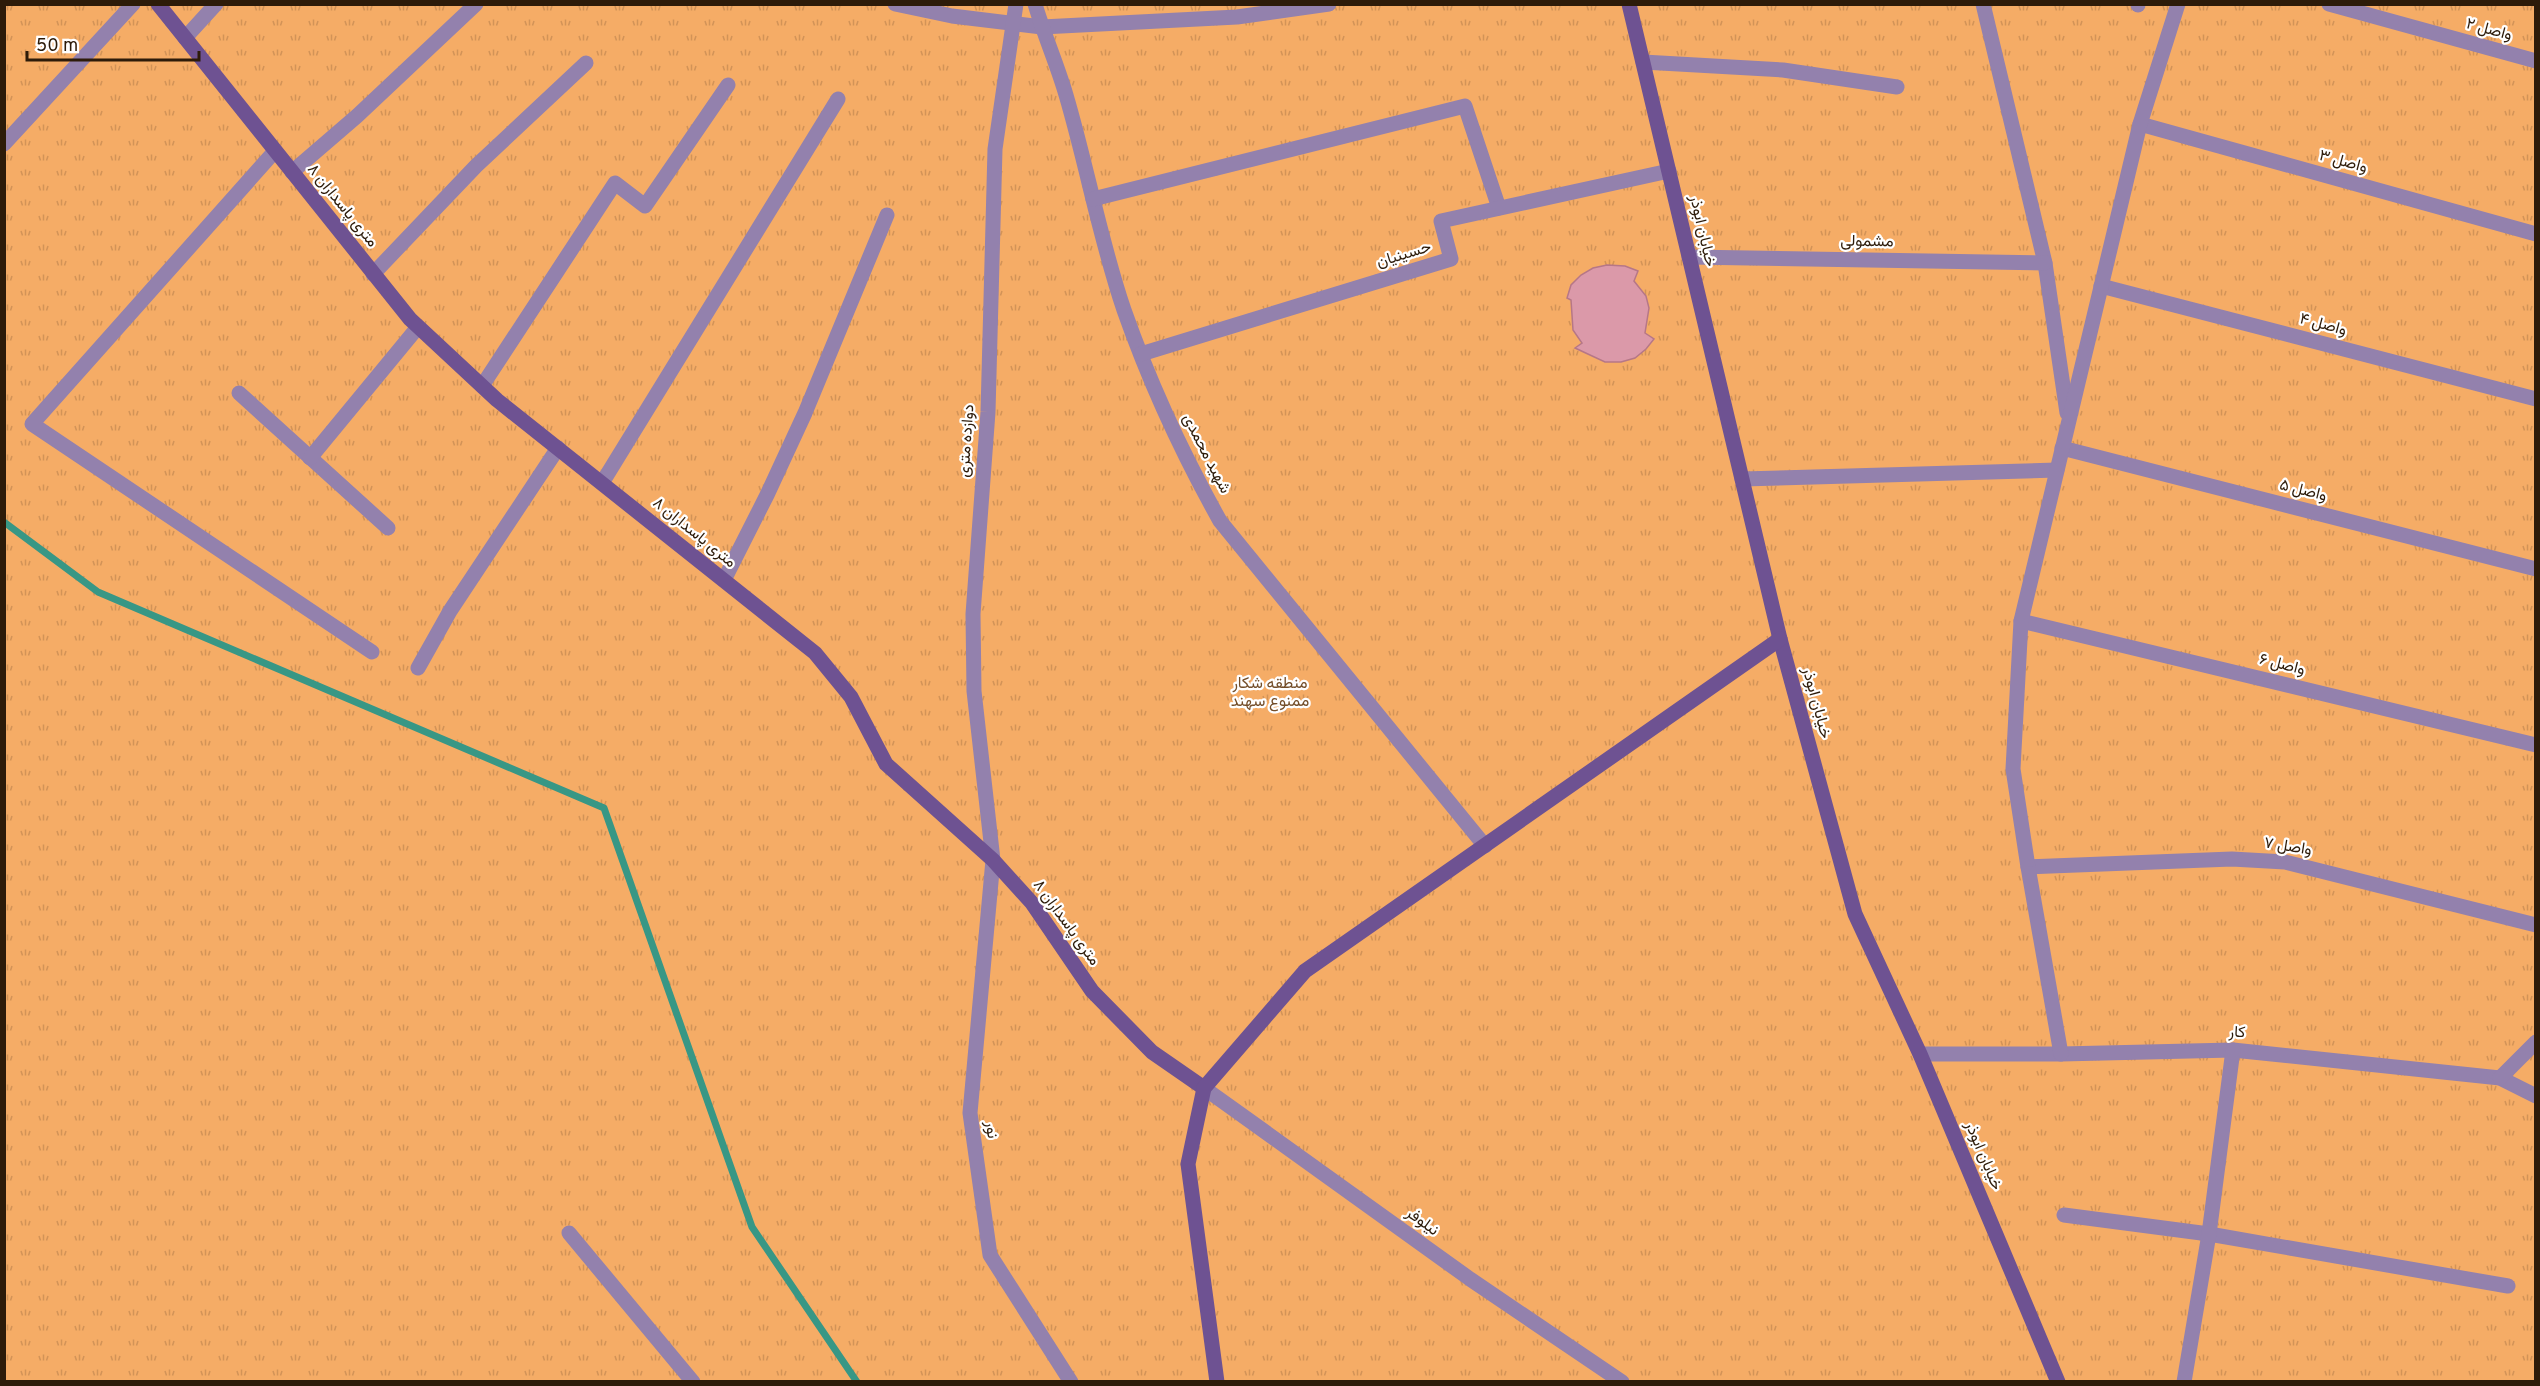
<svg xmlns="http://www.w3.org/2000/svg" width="2540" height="1386" font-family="Overpass,Vazirmatn,sans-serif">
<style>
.park{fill:url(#park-tufts)}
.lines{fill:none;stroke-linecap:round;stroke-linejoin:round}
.stream{stroke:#389785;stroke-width:7}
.building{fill:#db99a9;stroke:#b67787;stroke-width:1.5}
.street{stroke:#9381ad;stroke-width:15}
.secondary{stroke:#6e5292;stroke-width:15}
.labels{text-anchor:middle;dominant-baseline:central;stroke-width:4.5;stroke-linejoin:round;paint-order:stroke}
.street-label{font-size:16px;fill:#2d1b09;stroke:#fff}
.park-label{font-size:16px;fill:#744e29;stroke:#fff}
</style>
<defs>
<pattern id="park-tufts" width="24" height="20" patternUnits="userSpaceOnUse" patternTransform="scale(1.5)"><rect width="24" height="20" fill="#f5ac66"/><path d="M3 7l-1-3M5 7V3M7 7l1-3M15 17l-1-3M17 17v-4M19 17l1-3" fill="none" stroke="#d29357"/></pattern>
</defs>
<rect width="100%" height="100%" fill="#f7d9bf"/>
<rect class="park" x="5" y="5" width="2530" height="1376"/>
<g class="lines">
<polyline class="stream" points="4,522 98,592 604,808 752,1227 857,1382"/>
</g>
<polygon class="building" points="1607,265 1625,266 1638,271 1634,281 1646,296 1649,308 1645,333 1654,339 1646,349 1635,358 1621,362 1605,362 1575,348 1582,343 1573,330 1571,300 1567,298 1571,285 1581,275 1593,268"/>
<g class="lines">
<g class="street">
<polyline points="895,4 952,16 1042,27 1237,17 1329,4"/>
<polyline points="1016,4 995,149 988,412 973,614 974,691 993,860 970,1113 990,1255 1071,1382"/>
<path d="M1035,4c9,31 22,60 31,91 21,71 34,145 58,215 26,74 58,143 96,211l265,325"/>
<polyline points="1983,4 2045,263 2067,413"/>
<polyline points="2138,4 2138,5"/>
<polyline points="2329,4 2536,61"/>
<polyline points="185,38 216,4"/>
<polyline points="1643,62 1783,70 1897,87"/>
<polyline points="2140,124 2536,234"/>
<polyline points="4,144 133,4"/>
<polyline points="275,151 32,424 372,652"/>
<polyline points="292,172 357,116 476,4"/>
<polyline points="1093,199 1465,106 1499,208"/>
<polyline points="1689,257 2045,263"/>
<polyline points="373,274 476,166 586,63"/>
<polyline points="2101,286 2536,399"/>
<polyline points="1141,354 1451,259 1441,221 1669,171"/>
<polyline points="482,386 615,183 645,206 728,85"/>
<polyline points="239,393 388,528"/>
<polyline points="2062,448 2536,569"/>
<polyline points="310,458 418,327"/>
<polyline points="1742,479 2057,470"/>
<polyline points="602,483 838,99"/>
<polyline points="724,580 767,495 805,413 887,215"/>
<polyline points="2021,621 2536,745"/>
<polyline points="418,668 450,611 558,448"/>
<polyline points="2028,867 2232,859 2285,862 2536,925"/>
<polyline points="1920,1054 2061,1054 2233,1050 2500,1078 2536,1096"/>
<polyline points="2061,1054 2028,867 2013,769 2021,621 2140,124 2178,4"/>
<polyline points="2500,1078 2536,1042"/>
<polyline points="1204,1088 1470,1279 1622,1382"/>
<polyline points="2064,1215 2209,1234 2508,1286"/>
<polyline points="569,1233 693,1382"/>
<polyline points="2184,1382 2209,1234 2233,1050"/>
</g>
<g class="secondary">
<polyline points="158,4 410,319 497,400 815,653 851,697 886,764 993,860 1032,903 1092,991 1152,1052 1204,1088"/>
<polyline points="1629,4 1780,639 1855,914 1920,1054 2058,1382"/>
<polyline points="1217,1382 1188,1164 1204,1088 1305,971 1780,639"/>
</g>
</g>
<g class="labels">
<g class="street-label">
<text transform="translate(2489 30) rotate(15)">واصل ۲</text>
<text transform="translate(2343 162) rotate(15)">واصل ۳</text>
<text transform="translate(342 206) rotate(51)">۸ متری پاسداران</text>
<text transform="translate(1702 231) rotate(77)">خیابان ابوذر</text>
<text transform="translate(1867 242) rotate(1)">مشمولی</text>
<text transform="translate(1404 255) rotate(-17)">حسینیان</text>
<text transform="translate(2323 325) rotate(15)">واصل ۴</text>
<text transform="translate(967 441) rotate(-86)">دوازده متری</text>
<text transform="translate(1206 454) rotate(63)">شهید محمدی</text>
<text transform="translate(2303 491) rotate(14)">واصل ۵</text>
<text transform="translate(694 533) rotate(39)">۸ متری پاسداران</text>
<text transform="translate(2282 665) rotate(14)">واصل ۶</text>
<text transform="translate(1816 703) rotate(75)">خیابان ابوذر</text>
<text transform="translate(2288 847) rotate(9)">واصل ۷</text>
<text transform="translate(1066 923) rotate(54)">۸ متری پاسداران</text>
<text transform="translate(2237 1033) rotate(3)">کار</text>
<text transform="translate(991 1130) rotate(82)">نور</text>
<text transform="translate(1983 1156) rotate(67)">خیابان ابوذر</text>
<text transform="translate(1422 1222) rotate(36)">نیلوفر</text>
</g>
<g class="park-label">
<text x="1270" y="684">منطقه شکار<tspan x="1270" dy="18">ممنوع سهند</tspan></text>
</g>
</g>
<rect width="2540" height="1386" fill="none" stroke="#2d1b09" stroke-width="12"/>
<path d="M27 51v9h172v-9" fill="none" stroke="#2d1b09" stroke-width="3"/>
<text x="36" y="51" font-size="18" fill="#2d1b09" stroke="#ffffff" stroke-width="4.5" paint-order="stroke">50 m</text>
</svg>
